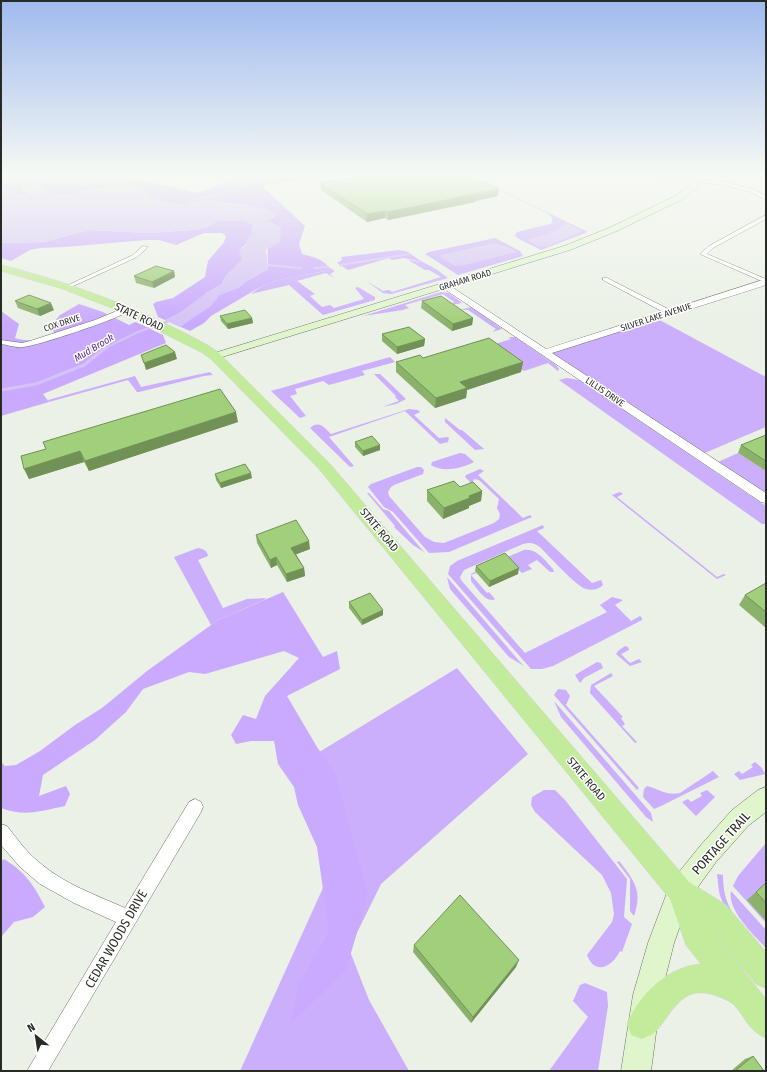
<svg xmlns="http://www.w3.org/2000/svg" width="767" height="1072" font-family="'Fira Sans Condensed',sans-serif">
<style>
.green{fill:#cbaefc}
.forest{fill:#caaafe}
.water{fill:#d5c3f6}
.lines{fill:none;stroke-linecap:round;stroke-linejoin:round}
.stream-far2{stroke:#d5c3f6;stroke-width:1.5}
.stream-far1{stroke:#d5c3f6;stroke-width:2}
.stream{stroke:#d5c3f6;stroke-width:3}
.minor-casing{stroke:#6b7067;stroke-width:1}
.tertiary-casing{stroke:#6b7067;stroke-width:1}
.secondary-casing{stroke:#6b7067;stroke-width:1}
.primary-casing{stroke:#d0d0cf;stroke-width:1}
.minor{fill:#fff;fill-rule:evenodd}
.tertiary{fill:#fff;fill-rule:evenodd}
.secondary{fill:#e1f5cd;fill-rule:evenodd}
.primary{fill:#c2eb9b;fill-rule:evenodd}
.wall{fill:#8bb26b}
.shaded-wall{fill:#719157}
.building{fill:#a2cf7c;stroke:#719157}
.labels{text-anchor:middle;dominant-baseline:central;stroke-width:3;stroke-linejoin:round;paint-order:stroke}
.far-street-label{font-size:9px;fill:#282a26;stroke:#fff}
.far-water-label{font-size:10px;font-style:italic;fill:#562988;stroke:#fff}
.street-label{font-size:11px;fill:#282a26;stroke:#fff}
.near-street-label{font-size:13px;fill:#282a26;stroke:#fff}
</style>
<rect width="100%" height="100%" fill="#ebf1e6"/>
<g class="green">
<polygon points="497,189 499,189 588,232 541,250 517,238 515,235 517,232 550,224 552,222 552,218 549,214"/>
<polygon points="495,238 520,251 523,256 458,275 425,254 429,252"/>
<polygon points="408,260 421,262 419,260 436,269 448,278 391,294 383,293 365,280 383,291 389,290 392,292 441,277 429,270 425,270"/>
<polygon points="329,267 335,271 330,274 334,278 326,273 297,281 315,294 310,296 322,307 330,305 334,308 364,299 355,288 358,287 375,297 375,300 323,315 289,285 251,294 262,286 278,280 330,270"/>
<polygon points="441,292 449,293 462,303 451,305 454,302 443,294 405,305 409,308 403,310 363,316"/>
<polygon points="471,307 502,329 492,332 496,329 468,310 460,310"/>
<polygon points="654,317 766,377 766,427 700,455 546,352"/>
<polygon points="510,337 515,337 556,365 559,369 558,371 548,363 524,371 489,346 511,339 509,338"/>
<polygon points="390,357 395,362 362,371 365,375 329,385 323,381 295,389 297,394 290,396 306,416 300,418 271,391"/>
<polygon points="210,372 213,375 204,376 139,392 137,392 128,380 49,402 48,400 135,376 141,387"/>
<polygon points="374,374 380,374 406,399 396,404 382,407 399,401 395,397 396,396"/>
<polygon points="567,378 579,380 766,506 766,524 762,524 559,380"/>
<path d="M409,409l9,1 2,2 -6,3 25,23 9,-1 1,1 -1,4 -8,2 -35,-33 -76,26 25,29 -4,1 -40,-39c9,-8 14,-1 21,6z"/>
<polygon points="445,418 460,430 462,430 484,449 475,450 445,422"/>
<path d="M460,453l5,1 9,8c-12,6 -30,11 -43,3l1,-3z"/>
<polygon points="738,453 766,471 766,493 718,462"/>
<polygon points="417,467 421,467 424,470 423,474 394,485 391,487 388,492 389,496 425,537 434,542 444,543 494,523 499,519 500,514 497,508 499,499 479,480 474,479 472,484 465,477 466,475 480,469 484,471 478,475 523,518 530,515 532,517 449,552 429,553 393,512 384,507 368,487 371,484"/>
<polygon points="620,492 623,494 617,497 717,577 724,574 726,575 717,579 612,495"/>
<polygon points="367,493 369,493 383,509 389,511 424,552 413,545 394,527 395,526"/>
<path d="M543,525l1,3 -7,3 55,52 9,-3 2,5c-4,4 -10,6 -17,4 -9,-2 -38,-34 -46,-42 -6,-4 -10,-5 -17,-3l-59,26 -4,7 1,3 64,73 82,-41 -7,-7 12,-8 11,3 -8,5 16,16 9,-5 2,2v2l-89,46 -11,3h-11l-83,-95 2,-8 7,-5z"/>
<path d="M198,548c5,1 9,2 10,8l-10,4 25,48 24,-9 19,-1 -2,2 -46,20 -7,5 -37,-68z"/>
<path d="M524,550c12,-2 21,10 29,19l1,3h-4l-13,-12 -9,5 4,4 -10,4 -12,-12 -5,-3z"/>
<path d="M475,572l2,1 -6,2 16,18 2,-1 6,7 -2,1c-9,1 -16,-12 -22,-19v-7z"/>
<polygon points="447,577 520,662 524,666 509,657 450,589"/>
<polygon points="625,646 628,647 629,650 621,654 630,663 639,659 642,662 630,666 616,654 618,651"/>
<polygon points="597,662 601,663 603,668 584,678 580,683 575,675"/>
<polygon points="457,668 528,754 381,884 349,949 369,1000 409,1071 240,1071 327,879 298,765"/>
<polygon points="611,673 613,676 594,686 623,717 621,718 625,724 622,726 637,742 635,743 590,693 591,685"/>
<polygon points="558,689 566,690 570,696 566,705 639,788 637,790 554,695"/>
<polygon points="554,701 651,813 653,822 646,817 561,717"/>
<polygon points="755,762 762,768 765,774 740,780 734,774 739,771 742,774 753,767 751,765"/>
<path d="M713,771l6,6 -58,29 -7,3 -11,-12 1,-8 3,-3c12,3 19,10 33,7z"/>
<path d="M544,790h11l10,10 62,79 -3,38 8,7 -10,28 -2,-1c-8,16 -25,25 -33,4l25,-33 2,-8 -3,-21 -9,-18 -67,-63 -4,-7 1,-8z"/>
<polygon points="707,790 715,797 696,816 682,802 688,799 691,802 702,796 700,793"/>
<polygon points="766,843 766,923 733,886 738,876"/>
<path d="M619,861c15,19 24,30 15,55l-4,-5v-32l-13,-17z"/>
<path d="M717,874l6,1c0,16 3,29 13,43 -18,-20 -16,-19 -19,-44z"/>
<path d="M731,891l35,39v18c-12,-13 -39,-38 -35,-57z"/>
<polygon points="585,983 607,992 608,1006 598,1071 549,1071 588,1017 573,1001 580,985"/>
</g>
<g class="forest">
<path d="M47,174h78l-4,1 76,18 27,-10 17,-9h96l-75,12 43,40 -6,18 3,10c11,3 23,5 28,16l-52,10 -16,6 -51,30 -7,7 -14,8 -32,-14 -5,-13 3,-2 17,-4 32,-21 3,-16 16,-19 2,-6 -4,-3h-18l-28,12 -17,-5h-13l-81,7 -25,1 -10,2 -19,11 -10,-3v-15l43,-1 45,-12 60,3 43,-3 15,-3 10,-6h27l9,3c0,10 -4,19 -12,24l1,12 -18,19 -2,5 -16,9 32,-5 7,-6 23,-13 -1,-49 8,-3 -25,-11 -46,-6 -14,4 -1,2 -23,-2 -21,-9 -1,-6 -8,-2 -18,-1 -28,3 -15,5 -25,2 -6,-7 -5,-1 4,-8 -10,1 -10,3 1,2 -3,4 15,6c-11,2 -22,-3 -32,-6l-1,-3h-2v-6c10,-2 21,-5 31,-5 14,1 27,4 40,-1z"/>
<polygon points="399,250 408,252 422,262 404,258 392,260 389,258 348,270 337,263 342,260 341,257"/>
<path d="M79,304l24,8 26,13 6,-3 3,1 25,12 3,8 -123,51 6,8 -48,14v-105l18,13 -4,14c12,4 30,3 39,-6l-4,-5 10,-12z"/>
<path d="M283,592l40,65 14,-6 3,18 -53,27 30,51 18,26 33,122 -22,75 -56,55 10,-43 29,-50 -12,-85 -19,-42 -4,-18 -16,-23 -4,-23h-23l-15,3 -5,-9 12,-20 13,4 9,-23 34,-38 -15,-7 -79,23 -16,-2 -46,17 -17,23 -31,28 -52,35 -4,21 27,-10 4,8 -5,12c-24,5 -40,11 -64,2v-46l4,4 11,-1 24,-14 35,-26 27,-17 45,-37 71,-51z"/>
<path d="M4,859c21,13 30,26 41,48l-12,10 -19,5 -13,15v-75z"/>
</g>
<g class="water">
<polygon points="31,174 73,174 65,178 33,176 1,181 1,177"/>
<path d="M38,180h5l-4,8 5,1 6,7 25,-2 15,-5 28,-3 18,1 8,2 2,6 25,10 1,-3 6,1 -2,2c11,3 18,-3 29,-5 9,-1 16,3 25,4 16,3 34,0 47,11l-10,5 14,7 -1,15 -14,8 2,19 -23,13 -7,6 -21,8 1,1 -7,9 -31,21 -15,-7 17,-9 24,-18 16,-9 4,-9 16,-15 -3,-10 7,-5v-4l3,-1 -2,-1 3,-2 -1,-1 4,-5 -1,-2 1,-5 -9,-3h-27l-10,6 -15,3 -43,3 -60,-3 -45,12 -43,1v-56l4,1 -1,2c6,0 9,0 13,4l18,1 -14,-6 -1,-2 4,-1 -1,-2z"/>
<polygon points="568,224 583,231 546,247 538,246 527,240 551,233 564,225"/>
<polygon points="494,243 506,246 517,252 460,266 455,266 440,257 441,255"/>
</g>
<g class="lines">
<g class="stream-far2">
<polyline points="70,177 100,174"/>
<polyline points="182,206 193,200 222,194 237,187 260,181 269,174"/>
</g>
<g class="stream-far1">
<polyline points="267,265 301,268"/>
<polyline points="340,265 410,254"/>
<polyline points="314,268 328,267"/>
<polyline points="107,347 138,332 172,320"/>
</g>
<polyline class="stream" points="1,390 36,384 84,365 108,346"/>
<defs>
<g id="minor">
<polygon points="649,174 724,182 755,190 766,196 766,200 751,192 724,185 665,178"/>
<polygon points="766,215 766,219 713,248 707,254 766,279 766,283 700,254 709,246"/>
<polygon points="143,246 148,247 137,257 69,288 64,287 133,255"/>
<polygon points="603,278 607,278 674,312 673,314 667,314 603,280"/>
<path d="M124,308h3l4,2c-10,8 -94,36 -108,37 -7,1 -15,-2 -22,-3v-4l21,3 8,-2 65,-21z"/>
<path d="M195,799l6,3 2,5 -2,5 -153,259h-21l89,-149 -42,-19 -34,-19 -20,-17 -19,-22v-21l6,2c10,13 20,27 33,37 24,21 56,32 85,45l64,-106z"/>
</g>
<polygon id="tertiary" points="766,279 766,285 552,353 766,493 766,503 761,502 440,286 444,283 447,284 546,349"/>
<g id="secondary">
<polygon points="694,174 701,174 697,187 683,199 617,231 570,250 219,358 211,358 209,356 211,354 564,246 611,227 677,195 691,184"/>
<polygon points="766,787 766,812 748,826 716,862 690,898 674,943 661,995 651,1071 621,1071 633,995 648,943 671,882 700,846 732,810 758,790"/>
</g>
<path id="primary" d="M1,265c72,18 143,45 208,81l10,7 111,111 359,418 37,23 40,47v36l-10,-4 -50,-60 60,75v39c-20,-9 -20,-22 -34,-35 -6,-4 -18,-9 -26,-10 -27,-5 -37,26 -53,41 -3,2 -8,3 -11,5l-11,-4 -4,-11c12,-30 41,-57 74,-60l-15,-19 -16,-46 -350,-429 -109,-111 -10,-7 -84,-42 -54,-21 -62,-18z"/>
</defs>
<use href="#minor" class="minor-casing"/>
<use href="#tertiary" class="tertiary-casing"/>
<use href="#secondary" class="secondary-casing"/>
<use href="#primary" class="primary-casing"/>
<use href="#minor" class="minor"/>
<use href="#tertiary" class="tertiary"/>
<use href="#secondary" class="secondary"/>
<use href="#primary" class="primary"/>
</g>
<g class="wall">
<polygon points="320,183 498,196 475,201 475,202 388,220 385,218 367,222 321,190"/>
<polygon points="174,271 175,277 154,288 136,283 134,276"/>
<polygon points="15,301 54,310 40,316 18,308"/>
<polygon points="422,301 473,318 472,325 452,331 421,308"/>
<polygon points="220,316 252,318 253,323 228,329 221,321"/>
<polygon points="382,334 425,339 424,346 397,354 382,341"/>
<polygon points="423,358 523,362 521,372 467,390 466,398 435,408 396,372 396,362"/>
<polygon points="238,422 89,471 84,462 29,479 21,456"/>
<polygon points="766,435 766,471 738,453 741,445"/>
<polygon points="355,442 380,450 363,456 355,447"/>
<polygon points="215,474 252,478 221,488 216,480"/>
<polygon points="460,487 482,491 481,501 469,506 469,508 443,519 427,501 427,490"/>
<polygon points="256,535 310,549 296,554 304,568 305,576 287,582 277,565 271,568 257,543"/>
<polygon points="476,566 518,574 489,587 475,571"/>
<polygon points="766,583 766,628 739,605 745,595"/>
<polygon points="349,602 383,610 383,615 362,625 349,608"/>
<polygon points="766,883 766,921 747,900"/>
<polygon points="414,945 516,967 471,1023 413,952"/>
<polygon points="753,1056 764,1071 731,1071 745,1059"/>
</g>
<g class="shaded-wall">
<polygon points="499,189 498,196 475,201 475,202 388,220 388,212"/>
<polygon points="385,211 385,218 367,222 367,214"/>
<polygon points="174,271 175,277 154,288 152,282"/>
<polygon points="51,303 54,310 40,316 37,309"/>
<polygon points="252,318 253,323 228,329 227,324"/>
<polygon points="473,318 472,325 452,331 453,324"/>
<polygon points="425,339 424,346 397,354 397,347"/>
<polygon points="175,352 177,359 146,370 144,363"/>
<polygon points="523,362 521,372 467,390 466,398 435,408 436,398 460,382"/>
<polygon points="236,412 238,422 89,471 85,461"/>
<polygon points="380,445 380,450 363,456 363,451"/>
<polygon points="80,451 84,462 29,479 24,469"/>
<polygon points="251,473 252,478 221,488 220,483"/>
<polygon points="482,491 481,501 469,506 469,508 443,519 444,508 469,496"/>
<polygon points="309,541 310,549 292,556 291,548"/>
<polygon points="276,557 277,565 271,568 270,560"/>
<polygon points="304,568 305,576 287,582 286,574"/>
<polygon points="519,568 518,574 489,587 490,581"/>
<polygon points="383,610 383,615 362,625 362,620"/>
<polygon points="519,960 516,967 471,1023 473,1017"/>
</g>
<g class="building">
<polygon points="376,174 467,174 499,189 474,194 475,194 388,212 385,211 367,214 320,183"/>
<polygon points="156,266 174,271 152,282 134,276"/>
<polygon points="29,295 51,303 37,309 15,301"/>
<polygon points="441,296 473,318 453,324 422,301"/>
<polygon points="245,310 252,318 227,324 220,316"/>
<polygon points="409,327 425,339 397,347 382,334"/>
<polygon points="489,338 523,362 460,382 467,388 436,398 396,362 420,355 423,358"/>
<polygon points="166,345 175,352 144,363 141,355"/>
<polygon points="220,389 236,412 85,461 80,451 24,469 21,456 46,449 43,442"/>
<polygon points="766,435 766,461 741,445"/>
<polygon points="372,436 380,445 363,451 355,442"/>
<polygon points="245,464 251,473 220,483 215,474"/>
<polygon points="454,481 460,487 473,482 482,491 469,496 470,498 444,508 427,490"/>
<polygon points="296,520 309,541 291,548 304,568 286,574 276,557 270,560 256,535"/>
<polygon points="505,553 519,568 490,581 476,566"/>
<polygon points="766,583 766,612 745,595"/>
<polygon points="370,593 383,610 362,620 349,602"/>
<polygon points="766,883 766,903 756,892"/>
<polygon points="460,895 519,960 473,1017 414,945"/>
<polygon points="753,1056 764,1071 735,1071"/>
</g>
<linearGradient id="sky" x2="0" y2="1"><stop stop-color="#a0baee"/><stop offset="0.54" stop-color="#f6f9f4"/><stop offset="1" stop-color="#f6f9f4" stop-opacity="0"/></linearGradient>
<rect width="767" height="324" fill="url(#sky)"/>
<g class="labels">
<g class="far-street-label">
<text transform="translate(465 280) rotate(-17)">GRAHAM ROAD</text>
<text transform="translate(656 317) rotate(-18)">SILVER LAKE AVENUE</text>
<text transform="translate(62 323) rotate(-18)">COX DRIVE</text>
<text transform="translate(605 392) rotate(34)">LILLIS DRIVE</text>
</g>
<g class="far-water-label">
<text transform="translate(94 348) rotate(-31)">Mud Brook</text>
</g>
<g class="street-label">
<text transform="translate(139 317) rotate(25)">STATE ROAD</text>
<text transform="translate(379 530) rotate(50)">STATE ROAD</text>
<text transform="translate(586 779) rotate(50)">STATE ROAD</text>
</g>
<g class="near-street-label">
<text transform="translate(721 843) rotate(-48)">PORTAGE TRAIL</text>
<text transform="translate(116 939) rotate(-60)">CEDAR WOODS DRIVE</text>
</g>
</g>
<rect width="767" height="1072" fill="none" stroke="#282a26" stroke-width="4"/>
<g transform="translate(36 1036) rotate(330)" stroke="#ffffff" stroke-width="3" paint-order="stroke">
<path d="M0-3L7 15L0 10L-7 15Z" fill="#282a26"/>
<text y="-6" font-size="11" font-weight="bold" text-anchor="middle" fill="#282a26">N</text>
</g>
</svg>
